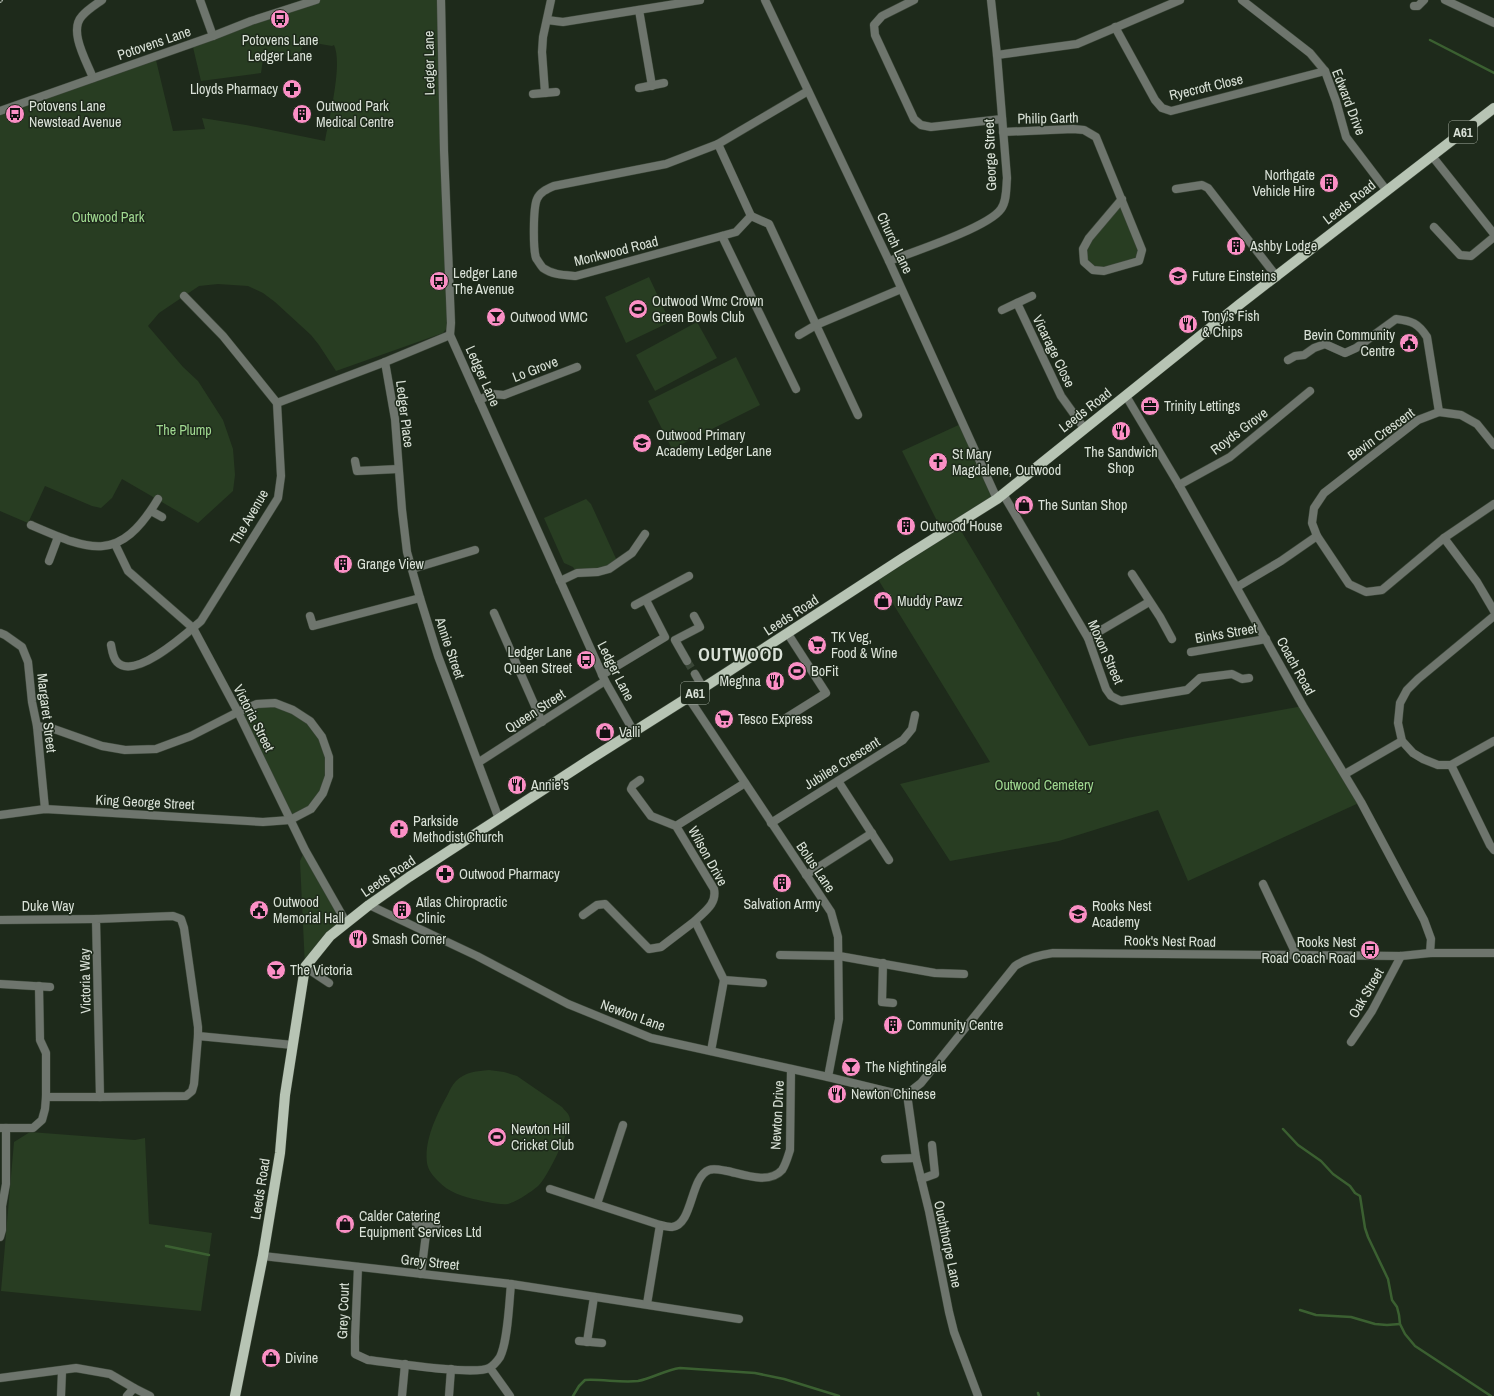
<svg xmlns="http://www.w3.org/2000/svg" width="1494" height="1396" font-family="'Archivo Narrow',sans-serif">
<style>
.green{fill:#283d22}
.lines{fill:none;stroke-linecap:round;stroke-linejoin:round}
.stream{stroke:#3b6031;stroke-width:2.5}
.minor-tunnel{stroke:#3a4637;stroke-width:8;stroke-dasharray:8 4;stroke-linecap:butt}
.minor-casing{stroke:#3c4739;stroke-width:9}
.tertiary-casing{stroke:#3c4739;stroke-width:9}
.primary-casing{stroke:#3c4739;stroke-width:11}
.minor{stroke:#6e756d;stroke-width:8}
.tertiary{stroke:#6e756d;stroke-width:8}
.primary{stroke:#b7c4b4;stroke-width:10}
.rail-casing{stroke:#a9b2a7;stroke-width:4}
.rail{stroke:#1e2a1b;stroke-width:2.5;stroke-dasharray:8;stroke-linecap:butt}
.labels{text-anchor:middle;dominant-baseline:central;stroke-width:3;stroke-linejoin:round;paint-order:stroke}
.shield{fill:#1e2a1b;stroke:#a2ab9f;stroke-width:1}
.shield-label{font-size:13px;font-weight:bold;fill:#dae2d8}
.poi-label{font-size:14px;fill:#dae2d8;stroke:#1e2a1b;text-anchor:start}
.street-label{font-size:14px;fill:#dae2d8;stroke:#1e2a1b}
.park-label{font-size:14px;fill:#a0d991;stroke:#1e2a1b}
.district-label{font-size:18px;font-weight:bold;letter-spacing:1px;fill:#dae2d8;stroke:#1e2a1b}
</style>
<rect width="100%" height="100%" fill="#1e2a1b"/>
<g class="green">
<path d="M316,0h125l10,323 -8,10 -107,38 -17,-26 -8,-10 -36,-33 -12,-9 -15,-7 -30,-2 -19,2 -40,27 -11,13 35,41 15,14 25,39 10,29 2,26 -2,16 -35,32 -76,-44 -10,19 -11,10 -9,-2 -47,-20 -17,37 -28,-12v-400l155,-55 18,75 32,-2 -3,-11 44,7 79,16c4,-22 18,-77 9,-96l-2,1 -29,-5 -3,17 -19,-4 -18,5 -2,14 -60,8 -9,-38z"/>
<polygon points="1122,199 1142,250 1139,261 1104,271 1084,262 1089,238"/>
<polygon points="649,277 670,322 626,343 605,297"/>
<polygon points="697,322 717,358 655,391 636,355"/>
<polygon points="736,357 760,405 672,449 648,401"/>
<polygon points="963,423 997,499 957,524 1089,746 1127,738 1303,706 1361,802 1188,881 1158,810 1059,841 950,861 900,784 990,762 876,576 943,533 902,451"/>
<polygon points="586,499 591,504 618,563 609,569 577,573 573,567 564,563 544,518"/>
<polygon points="257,704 293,710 322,737 329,776 311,809 290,820 238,712"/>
<polygon points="305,850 346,922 305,967 300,861"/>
<path d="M489,1070l15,2 13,4 45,31c3,4 8,7 8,13 0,10 -23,58 -31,65 -6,6 -23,17 -31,19 -9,1 -21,-2 -30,-4 -15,-3 -30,-8 -40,-19 -5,-5 -10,-11 -11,-18 -3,-23 10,-49 21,-69 2,-4 4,-9 8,-13 9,-9 21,-10 33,-11z"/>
<polygon points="30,1132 135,1140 145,1138 149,1224 212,1233 201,1311 1,1291 14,1142"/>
</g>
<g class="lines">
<g class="stream">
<polyline points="1430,40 1494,73"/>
<polyline points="1283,1129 1298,1145 1321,1161 1333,1174 1350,1186 1355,1193 1360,1196 1365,1228 1368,1237 1388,1279 1392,1300 1397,1307 1399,1315 1400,1324 1405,1334 1415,1346 1491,1396"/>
<polyline points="166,1246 209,1255"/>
<polyline points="1300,1310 1316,1315 1351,1317 1375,1324 1387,1325 1400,1324"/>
<polyline points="1038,1393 1039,1396"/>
<path d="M573,1396l6,-10 6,-6c18,-1 36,3 53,1 15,-3 27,-11 42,-13l75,5 29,6 55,17"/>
</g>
<polyline class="minor-tunnel" points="687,661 695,674"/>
<defs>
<g id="minor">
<polyline points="200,0 213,36"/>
<polyline points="765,0 889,261 997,499"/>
<polyline points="914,0 882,16 874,25 875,35 914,119 921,125 931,127 1002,119"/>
<polyline points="1242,0 1310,53 1325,71 1336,101 1346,137 1387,191"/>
<polyline points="1445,0 1494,23"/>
<polyline points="1414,6 1418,6 1424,0"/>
<polyline points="639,10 652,86"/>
<polyline points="547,20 563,22 700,0"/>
<polyline points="1115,27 1155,100 1162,108 1171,111 1325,71"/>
<polyline points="997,55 1077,44 1180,0"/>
<path d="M93,78c-6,-16 -25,-47 -11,-62 5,-6 13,-11 20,-16"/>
<polyline points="639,88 664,83"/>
<polyline points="545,93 542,52 543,37 551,0"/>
<polyline points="533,94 556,92"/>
<polyline points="1003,132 1073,129 1084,130 1096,137 1142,250 1139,261 1104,271 1093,270 1084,262 1083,249 1089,238 1122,199"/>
<polyline points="718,144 751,216"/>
<polyline points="1176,189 1202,185 1208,188 1277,277"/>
<path d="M751,216l-15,16 -160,44c-12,-1 -23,-1 -33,-8 -2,-2 -5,-7 -7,-10 -3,-9 -3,-50 1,-59 3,-7 10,-10 17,-13l112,-22 52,-20 90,-53"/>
<polyline points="751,216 769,224 858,415"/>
<polyline points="1434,227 1460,255 1471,256 1494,237"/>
<polyline points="722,236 796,389"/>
<path d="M889,261c24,-9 100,-34 112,-52 6,-8 5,-21 6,-31l-10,-123 -6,-55"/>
<polyline points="1017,303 1061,396 1084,428"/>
<polyline points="1002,310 1032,296"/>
<polyline points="799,335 816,325 901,289"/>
<path d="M1288,360l7,-4 9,-1 10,-7 11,-4 20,9 11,-5 40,-29c16,2 22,4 31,18l12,75"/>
<polyline points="385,362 395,419 402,510 407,552 420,598"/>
<polyline points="479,400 492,394 504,395 577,367"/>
<polyline points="277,403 385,362 450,335"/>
<polyline points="1494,445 1477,424 1461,415 1439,412 1418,420 1324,493 1314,508 1312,523 1317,536 1349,584 1366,592 1382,590 1444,538 1494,504"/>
<polyline points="355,461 357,471 398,469"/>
<polyline points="1179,485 1230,457 1310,391"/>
<polyline points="1003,494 1088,638 1106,689 1111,696 1121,701 1187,690 1200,678 1232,674 1242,679 1249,678"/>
<polyline points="151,511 162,517"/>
<path d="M31,525c60,26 88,39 127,-26"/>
<polyline points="1444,538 1477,582 1494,611"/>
<polyline points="115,544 128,571 193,628 238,712 305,850 346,922"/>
<polyline points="49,561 58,537"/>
<polyline points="412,569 475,550"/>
<polyline points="1132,574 1160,617 1172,639"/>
<polyline points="560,581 577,573 598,572 609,569 632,553 645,534"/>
<polyline points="1237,587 1281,561 1317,536"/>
<polyline points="635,605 689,576"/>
<polyline points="494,613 542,722"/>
<polyline points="310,616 313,626 420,598 438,656 499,819"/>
<polyline points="1494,616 1418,679 1407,690 1400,703 1398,723 1402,741 1413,753 1423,759 1438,765 1451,765 1494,741"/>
<polyline points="0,633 5,635 22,647 28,662 32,702 37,726 45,809"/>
<polyline points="1088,638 1149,602"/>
<path d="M111,645c1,6 2,13 6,17 18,19 70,-29 84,-41l77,-123 3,-22 -4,-73 -54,-67 -39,-40"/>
<polyline points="1191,652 1266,639"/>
<polyline points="687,661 675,640 700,627 694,616"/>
<polyline points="695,674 703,688"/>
<polyline points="602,675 665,637 646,600"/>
<polyline points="688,697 831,912 838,937 839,1019 828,1077"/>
<polyline points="786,718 826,693 788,634"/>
<polyline points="479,762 605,681"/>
<polyline points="1451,765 1490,845 1494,850"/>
<polyline points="1345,774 1402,741"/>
<path d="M640,780l-7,5 -2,4 20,27 25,10 38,63c3,15 -9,22 -19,32l29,59 39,3"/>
<polyline points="838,781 889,860"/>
<polyline points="0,815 45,809 263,822 290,820 311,809 323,793 329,776 329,757 322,737 310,721 293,710 275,703 257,704 238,712 191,736 156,749 125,750 102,746 54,729 37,726"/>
<polyline points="771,823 903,740 912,729 915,715"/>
<polyline points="676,826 745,783"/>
<polyline points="806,875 872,833"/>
<polyline points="1263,884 1297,956"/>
<polyline points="583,915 597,905 605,904 649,949 661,947 695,921"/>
<polygon points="173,916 181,919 184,928 198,1027 198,1036 194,1084 192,1091 186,1096 100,1097 96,919"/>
<polyline points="0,920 96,919"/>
<polyline points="780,955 839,956 935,973 964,974"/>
<polyline points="883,963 882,1002 893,1003"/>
<polyline points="305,967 329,983"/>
<polyline points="0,984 50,987"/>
<polyline points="198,1036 293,1045"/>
<polyline points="1351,1042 1372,1011 1401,956"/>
<polyline points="711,1051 724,980"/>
<polyline points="46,1097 100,1097"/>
<polyline points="0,1128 33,1128 42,1120 45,1109 46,1097 46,1053 40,1040 39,986"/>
<polyline points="885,1159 916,1158"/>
<polyline points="921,1179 935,1174 932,1145"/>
<path d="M550,1189l110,36c4,1 8,2 12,2 21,-2 18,-50 37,-57 5,-2 12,0 18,1 15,3 42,14 55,-1 4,-6 6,-14 8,-20l1,-81"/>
<polyline points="597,1204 623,1125"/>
<polyline points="416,1224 437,1227"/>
<polyline points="0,1237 2,1230 2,1206 6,1184 6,1128"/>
<polyline points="263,1256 511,1284 739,1319"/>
<path d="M358,1267l-3,70v17l13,6c21,2 106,16 121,8 4,-2 9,-8 11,-11 8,-16 9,-54 11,-73"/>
<polyline points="421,1274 427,1226"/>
<polyline points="647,1304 660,1225"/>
<polyline points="579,1341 602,1343"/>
<polyline points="587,1342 594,1297"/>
<polyline points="490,1368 510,1396"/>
<polyline points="0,1378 76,1368 110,1374 134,1388"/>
<polyline points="61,1396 62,1371"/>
<polyline points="127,1396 134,1388 150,1396"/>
<polyline points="402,1396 405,1364"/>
<polyline points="449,1396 451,1369"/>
</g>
<g id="tertiary">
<polyline points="441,0 444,151 451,323 450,335 605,681 634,732"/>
<polyline points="0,111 213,36 251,21 316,0"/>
<polyline points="1432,156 1494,234"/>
<polyline points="1126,396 1179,485 1303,706 1361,802 1424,920 1431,939 1430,953"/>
<path d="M369,905l108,51 91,48 83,34 177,39 70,17h9l14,-11 94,-117c12,-8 24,-11 38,-13l348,3 29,-3h64"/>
<polyline points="907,1094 916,1158 929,1211 949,1312 954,1332 978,1396"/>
</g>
<polyline id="primary" points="235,1396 263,1256 280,1153 285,1095 305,967 330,936 369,905 409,877 589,760 703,688 903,558 997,499 1240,304 1494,108"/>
</defs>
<use href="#minor" class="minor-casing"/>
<use href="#tertiary" class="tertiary-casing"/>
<use href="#primary" class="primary-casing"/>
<use href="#minor" class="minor"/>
<use href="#tertiary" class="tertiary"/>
<use href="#primary" class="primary"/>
<defs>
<polyline id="rail" points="0,1 1,0"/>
</defs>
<use href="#rail" class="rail-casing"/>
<use href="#rail" class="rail"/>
</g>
<defs>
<symbol id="bus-disc" viewBox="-11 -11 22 22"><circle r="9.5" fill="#fb8fc5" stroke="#1e2a1b"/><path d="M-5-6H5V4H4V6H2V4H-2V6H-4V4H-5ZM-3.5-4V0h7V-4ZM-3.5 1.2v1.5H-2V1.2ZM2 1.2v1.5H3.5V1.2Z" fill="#111"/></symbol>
<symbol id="pharmacy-disc" viewBox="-11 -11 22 22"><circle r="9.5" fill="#fb8fc5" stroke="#1e2a1b"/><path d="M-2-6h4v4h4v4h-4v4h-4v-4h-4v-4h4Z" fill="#111"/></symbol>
<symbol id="building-disc" viewBox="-11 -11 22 22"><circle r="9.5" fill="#fb8fc5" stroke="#1e2a1b"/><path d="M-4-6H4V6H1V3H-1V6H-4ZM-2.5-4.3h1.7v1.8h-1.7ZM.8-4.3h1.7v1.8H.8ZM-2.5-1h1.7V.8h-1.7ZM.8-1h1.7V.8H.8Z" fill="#111"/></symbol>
<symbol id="school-disc" viewBox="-11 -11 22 22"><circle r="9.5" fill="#fb8fc5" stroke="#1e2a1b"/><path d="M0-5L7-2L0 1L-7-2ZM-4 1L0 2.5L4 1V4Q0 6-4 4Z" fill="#111"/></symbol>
<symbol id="stadium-disc" viewBox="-11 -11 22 22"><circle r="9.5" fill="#fb8fc5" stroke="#1e2a1b"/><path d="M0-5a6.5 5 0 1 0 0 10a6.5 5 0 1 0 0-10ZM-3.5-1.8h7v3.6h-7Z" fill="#111"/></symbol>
<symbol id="bar-disc" viewBox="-11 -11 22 22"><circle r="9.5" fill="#fb8fc5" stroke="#1e2a1b"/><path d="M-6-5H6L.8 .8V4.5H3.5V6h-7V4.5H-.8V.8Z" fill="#111"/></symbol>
<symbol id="restaurant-disc" viewBox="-11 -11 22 22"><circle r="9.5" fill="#fb8fc5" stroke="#1e2a1b"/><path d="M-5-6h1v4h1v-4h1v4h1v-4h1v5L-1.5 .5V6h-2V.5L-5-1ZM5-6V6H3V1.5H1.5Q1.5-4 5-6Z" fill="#111"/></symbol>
<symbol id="civic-disc" viewBox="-11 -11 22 22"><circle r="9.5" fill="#fb8fc5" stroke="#1e2a1b"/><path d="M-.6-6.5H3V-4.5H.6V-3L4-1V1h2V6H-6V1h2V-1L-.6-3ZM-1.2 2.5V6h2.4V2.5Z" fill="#111"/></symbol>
<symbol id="office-disc" viewBox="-11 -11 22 22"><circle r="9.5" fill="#fb8fc5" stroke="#1e2a1b"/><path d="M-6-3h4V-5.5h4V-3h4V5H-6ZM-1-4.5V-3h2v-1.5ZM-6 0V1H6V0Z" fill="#111"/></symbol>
<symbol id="church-disc" viewBox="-11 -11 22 22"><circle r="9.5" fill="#fb8fc5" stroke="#1e2a1b"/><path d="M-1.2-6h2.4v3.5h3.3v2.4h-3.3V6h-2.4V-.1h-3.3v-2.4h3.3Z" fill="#111"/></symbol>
<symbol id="shop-disc" viewBox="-11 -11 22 22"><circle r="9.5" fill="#fb8fc5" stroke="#1e2a1b"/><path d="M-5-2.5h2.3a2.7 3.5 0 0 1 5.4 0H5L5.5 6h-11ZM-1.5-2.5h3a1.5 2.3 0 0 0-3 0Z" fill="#111"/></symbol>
<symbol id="supermarket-disc" viewBox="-11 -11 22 22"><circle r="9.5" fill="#fb8fc5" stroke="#1e2a1b"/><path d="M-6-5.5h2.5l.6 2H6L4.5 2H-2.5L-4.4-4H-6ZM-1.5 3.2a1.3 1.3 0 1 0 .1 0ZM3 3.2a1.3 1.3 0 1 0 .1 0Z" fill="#111"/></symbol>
</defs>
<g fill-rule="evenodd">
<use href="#bus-disc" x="269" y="8" width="22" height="22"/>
<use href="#pharmacy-disc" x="281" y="78" width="22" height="22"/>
<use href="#bus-disc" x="4" y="103" width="22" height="22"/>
<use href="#building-disc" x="291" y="103" width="22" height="22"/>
<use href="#building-disc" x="1318" y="172" width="22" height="22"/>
<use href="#building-disc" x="1225" y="235" width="22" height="22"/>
<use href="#school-disc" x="1167" y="265" width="22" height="22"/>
<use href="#bus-disc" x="428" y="270" width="22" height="22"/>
<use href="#stadium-disc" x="627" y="298" width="22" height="22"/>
<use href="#bar-disc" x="485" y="306" width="22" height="22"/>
<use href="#restaurant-disc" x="1177" y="313" width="22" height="22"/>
<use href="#civic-disc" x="1398" y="332" width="22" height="22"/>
<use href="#office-disc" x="1139" y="395" width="22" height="22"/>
<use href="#restaurant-disc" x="1110" y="420" width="22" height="22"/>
<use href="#school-disc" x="631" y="432" width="22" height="22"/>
<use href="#church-disc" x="927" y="451" width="22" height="22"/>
<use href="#shop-disc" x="1013" y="494" width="22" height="22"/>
<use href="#building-disc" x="895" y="515" width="22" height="22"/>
<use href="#building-disc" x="332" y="553" width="22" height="22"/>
<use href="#shop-disc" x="872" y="590" width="22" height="22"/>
<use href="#supermarket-disc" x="806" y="634" width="22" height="22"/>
<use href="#bus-disc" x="575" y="649" width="22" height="22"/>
<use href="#stadium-disc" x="786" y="660" width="22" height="22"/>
<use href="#restaurant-disc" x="764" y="670" width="22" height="22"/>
<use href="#supermarket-disc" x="713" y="708" width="22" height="22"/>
<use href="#shop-disc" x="594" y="721" width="22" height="22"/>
<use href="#restaurant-disc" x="506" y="774" width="22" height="22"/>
<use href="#church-disc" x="388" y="818" width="22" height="22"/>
<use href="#pharmacy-disc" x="434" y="863" width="22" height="22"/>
<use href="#building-disc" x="771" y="872" width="22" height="22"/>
<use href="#civic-disc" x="248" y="899" width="22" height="22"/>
<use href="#building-disc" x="391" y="899" width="22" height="22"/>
<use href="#school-disc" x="1067" y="903" width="22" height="22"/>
<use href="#restaurant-disc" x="347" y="928" width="22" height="22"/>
<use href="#bus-disc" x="1359" y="939" width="22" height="22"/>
<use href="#bar-disc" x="265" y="959" width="22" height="22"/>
<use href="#building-disc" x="882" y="1014" width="22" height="22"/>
<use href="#bar-disc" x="840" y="1056" width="22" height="22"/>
<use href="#restaurant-disc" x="826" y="1083" width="22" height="22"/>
<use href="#stadium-disc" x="486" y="1126" width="22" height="22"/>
<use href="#shop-disc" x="334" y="1213" width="22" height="22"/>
<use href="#shop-disc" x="260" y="1347" width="22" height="22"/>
</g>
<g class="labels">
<g class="shield">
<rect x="1449" y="121" width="28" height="22" rx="3"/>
<rect x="681" y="682" width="28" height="22" rx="3"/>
</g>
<g class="shield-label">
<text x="1463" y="132">A61</text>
<text x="695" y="693">A61</text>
</g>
<g class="poi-label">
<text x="280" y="40" text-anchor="middle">Potovens Lane<tspan x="280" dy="16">Ledger Lane</tspan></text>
<text x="278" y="89" text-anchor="end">Lloyds Pharmacy</text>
<text x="29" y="106">Potovens Lane<tspan x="29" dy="16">Newstead Avenue</tspan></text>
<text x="316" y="106">Outwood Park<tspan x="316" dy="16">Medical Centre</tspan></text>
<text x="1315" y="175" text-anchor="end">Northgate<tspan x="1315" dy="16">Vehicle Hire</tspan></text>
<text x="1250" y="246">Ashby Lodge</text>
<text x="453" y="273">Ledger Lane<tspan x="453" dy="16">The Avenue</tspan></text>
<text x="1192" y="276">Future Einsteins</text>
<text x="652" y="301">Outwood Wmc Crown<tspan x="652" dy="16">Green Bowls Club</tspan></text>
<text x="1202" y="316">Tony's Fish<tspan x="1202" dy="16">&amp; Chips</tspan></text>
<text x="510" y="317">Outwood WMC</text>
<text x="1395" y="335" text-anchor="end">Bevin Community<tspan x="1395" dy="16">Centre</tspan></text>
<text x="1164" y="406">Trinity Lettings</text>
<text x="656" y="435">Outwood Primary<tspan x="656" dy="16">Academy Ledger Lane</tspan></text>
<text x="1121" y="452" text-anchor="middle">The Sandwich<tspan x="1121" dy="16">Shop</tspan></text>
<text x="952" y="454">St Mary<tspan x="952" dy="16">Magdalene, Outwood</tspan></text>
<text x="1038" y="505">The Suntan Shop</text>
<text x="920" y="526">Outwood House</text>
<text x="357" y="564">Grange View</text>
<text x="897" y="601">Muddy Pawz</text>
<text x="831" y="637">TK Veg,<tspan x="831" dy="16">Food &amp; Wine</tspan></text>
<text x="572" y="652" text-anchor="end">Ledger Lane<tspan x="572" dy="16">Queen Street</tspan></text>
<text x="811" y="671">BoFit</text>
<text x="761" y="681" text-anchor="end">Meghna</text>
<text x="738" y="719">Tesco Express</text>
<text x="619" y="732">Valli</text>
<text x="531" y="785">Annie's</text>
<text x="413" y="821">Parkside<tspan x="413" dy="16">Methodist Church</tspan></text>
<text x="459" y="874">Outwood Pharmacy</text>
<text x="273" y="902">Outwood<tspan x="273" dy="16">Memorial Hall</tspan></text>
<text x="416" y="902">Atlas Chiropractic<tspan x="416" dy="16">Clinic</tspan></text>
<text x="782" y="904" text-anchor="middle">Salvation Army</text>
<text x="1092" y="906">Rooks Nest<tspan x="1092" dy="16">Academy</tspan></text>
<text x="372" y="939">Smash Corner</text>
<text x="1356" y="942" text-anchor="end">Rooks Nest<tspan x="1356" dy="16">Road Coach Road</tspan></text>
<text x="290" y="970">The Victoria</text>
<text x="907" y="1025">Community Centre</text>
<text x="865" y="1067">The Nightingale</text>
<text x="851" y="1094">Newton Chinese</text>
<text x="511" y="1129">Newton Hill<tspan x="511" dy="16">Cricket Club</tspan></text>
<text x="359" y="1216">Calder Catering<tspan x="359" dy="16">Equipment Services Ltd</tspan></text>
<text x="285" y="1358">Divine</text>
</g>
<g class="street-label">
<text transform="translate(154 43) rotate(-19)">Potovens Lane</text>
<text transform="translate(429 63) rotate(-91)">Ledger Lane</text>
<text transform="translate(1206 87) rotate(-13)">Ryecroft Close</text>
<text transform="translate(1349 102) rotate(69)">Edward Drive</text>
<text transform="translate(1048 118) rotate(-1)">Philip Garth</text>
<text transform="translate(990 155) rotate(-92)">George Street</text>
<text transform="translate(1349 202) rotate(-38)">Leeds Road</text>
<text transform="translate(895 243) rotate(65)">Church Lane</text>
<text transform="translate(616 251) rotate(-14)">Monkwood Road</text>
<text transform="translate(1054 351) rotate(64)">Vicarage Close</text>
<text transform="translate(535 369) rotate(-21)">Lo Grove</text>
<text transform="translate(483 376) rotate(66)">Ledger Lane</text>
<text transform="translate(1085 410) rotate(-38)">Leeds Road</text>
<text transform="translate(405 414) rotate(83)">Ledger Place</text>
<text transform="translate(1239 431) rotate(-37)">Royds Grove</text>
<text transform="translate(1381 434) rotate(-36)">Bevin Crescent</text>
<text transform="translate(249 517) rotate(-60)">The Avenue</text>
<text transform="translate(791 615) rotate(-33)">Leeds Road</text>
<text transform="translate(1226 633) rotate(-10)">Binks Street</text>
<text transform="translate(450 648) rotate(71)">Annie Street</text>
<text transform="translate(1106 652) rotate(66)">Moxon Street</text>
<text transform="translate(1296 666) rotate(61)">Coach Road</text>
<text transform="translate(616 671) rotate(63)">Ledger Lane</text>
<text transform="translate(535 711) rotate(-33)">Queen Street</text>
<text transform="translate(47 713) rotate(83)">Margaret Street</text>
<text transform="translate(254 718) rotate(63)">Victoria Street</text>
<text transform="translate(842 763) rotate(-32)">Jubilee Crescent</text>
<text transform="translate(145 802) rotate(3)">King George Street</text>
<text transform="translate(708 856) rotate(61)">Wilson Drive</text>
<text transform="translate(816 867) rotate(56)">Bolus Lane</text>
<text transform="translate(388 876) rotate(-34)">Leeds Road</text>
<text x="48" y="906">Duke Way</text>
<text transform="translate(1170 941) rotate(1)">Rook's Nest Road</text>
<text transform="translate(85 981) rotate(-91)">Victoria Way</text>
<text transform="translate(1366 993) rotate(-60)">Oak Street</text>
<text transform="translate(633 1015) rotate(20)">Newton Lane</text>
<text transform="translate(777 1115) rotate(-87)">Newton Drive</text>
<text transform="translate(260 1189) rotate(-81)">Leeds Road</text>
<text transform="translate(948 1244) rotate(78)">Ouchthorpe Lane</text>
<text transform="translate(430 1262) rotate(6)">Grey Street</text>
<text transform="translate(343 1311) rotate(-88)">Grey Court</text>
</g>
<g class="park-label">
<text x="108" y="217">Outwood Park</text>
<text x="184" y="430">The Plump</text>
<text x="1044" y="785">Outwood Cemetery</text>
</g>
<g class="district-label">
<text x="741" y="654">OUTWOOD</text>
</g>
</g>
</svg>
